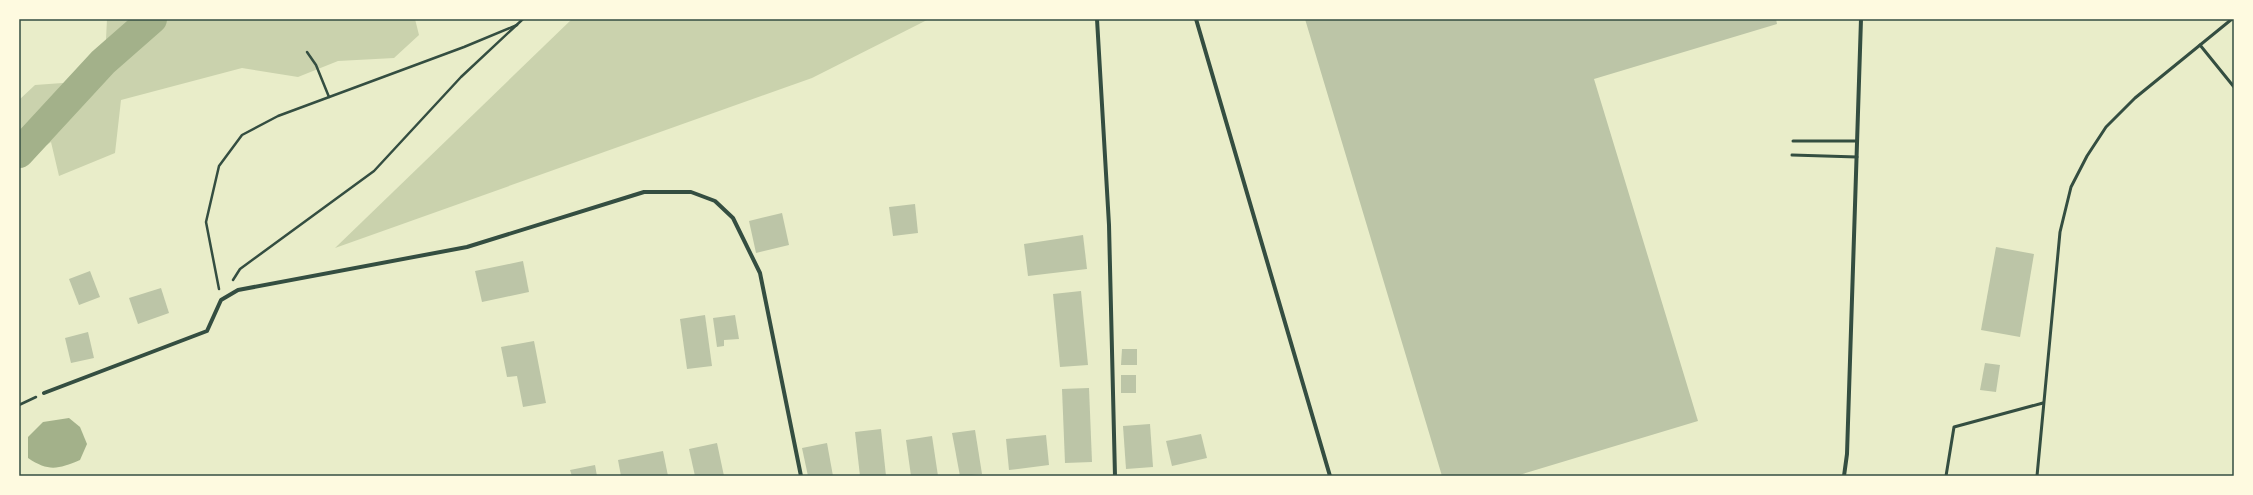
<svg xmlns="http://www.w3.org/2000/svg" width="2253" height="495" font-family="Helvetica,sans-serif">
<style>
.green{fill:#cad2ad}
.water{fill:#a3b18a}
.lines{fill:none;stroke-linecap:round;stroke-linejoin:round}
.river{stroke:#a3b18a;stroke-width:30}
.building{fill:#bcc5a7}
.path{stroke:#344e41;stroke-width:2.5}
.service{stroke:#344e41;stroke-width:3}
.minor{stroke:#344e41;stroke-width:4}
.neatline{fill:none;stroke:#344e41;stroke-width:1.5}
</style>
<rect width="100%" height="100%" fill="#e9edc9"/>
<g class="green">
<polygon points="107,19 415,19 419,35 394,58 338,61 298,77 242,68 121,100 115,153 59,176 51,142 19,165 19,100 35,85 104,80"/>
<polygon points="572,19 929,19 812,78 335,248"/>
</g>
<path class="water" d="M69,418l11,9 7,17 -7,16c-22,9 -31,12 -52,-2v-21l15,-15z"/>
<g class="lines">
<polyline class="river" points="19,153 103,62 152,19"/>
</g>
<g class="building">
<polygon points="1305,19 1776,19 1777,24 1594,79 1698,421 1516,476 1442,476"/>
<polygon points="915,204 918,233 893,236 889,207"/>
<polygon points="782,213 789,245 756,253 749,221"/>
<polygon points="1083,235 1087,269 1028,276 1024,244"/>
<polygon points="1996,247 2034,254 2020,337 1981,330"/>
<polygon points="523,261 529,292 482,302 475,271"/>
<polygon points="90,271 100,297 79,305 69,279"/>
<polygon points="161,288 169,313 138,324 129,298"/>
<polygon points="1081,291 1088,365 1060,367 1053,294"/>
<polygon points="705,315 712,366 687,369 680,319"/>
<polygon points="735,315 739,339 724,340 724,346 717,347 713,318"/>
<polygon points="88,332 94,358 71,363 65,338"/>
<polygon points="534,341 546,403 523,407 517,376 507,377 501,347"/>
<polygon points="1122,349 1137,349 1137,365 1121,365"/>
<polygon points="1985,363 2000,365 1996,392 1980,390"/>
<rect x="1121" y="375" width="15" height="18"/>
<polygon points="1089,388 1092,462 1065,463 1062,389"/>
<polygon points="1150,424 1153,467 1126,469 1123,426"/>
<polygon points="881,429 886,476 860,476 855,432"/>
<polygon points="975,430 982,474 960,476 952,433"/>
<polygon points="1201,434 1207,458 1172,466 1166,441"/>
<polygon points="1046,435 1049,465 1009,470 1006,439"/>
<polygon points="932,436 938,476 911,476 906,440"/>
<polygon points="717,443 724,476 695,476 689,449"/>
<polygon points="827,443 833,476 808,476 802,448"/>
<polygon points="663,451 668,476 621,476 618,460"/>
<polygon points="595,465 597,476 572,476 570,470"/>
</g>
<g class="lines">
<g class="path">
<polyline points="307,52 316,65 329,97"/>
<polyline points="233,280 240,269 374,171 461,77 523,19"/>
<polyline points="219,289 206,222 219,166 242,135 278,116 464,47 517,25"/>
<polyline points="19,405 36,397"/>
</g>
<g class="service">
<polyline points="2200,45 2234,87"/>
<polyline points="1793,141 1857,141"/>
<polyline points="1792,155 1857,157"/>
<polyline points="1946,476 1954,427 2043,403"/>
<polyline points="2037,476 2060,232 2071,187 2087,156 2106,127 2135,98 2232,19"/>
</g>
<g class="minor">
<polyline points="1097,19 1109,225 1115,476"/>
<polyline points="1196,19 1330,476"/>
<polyline points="44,393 207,331 221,300 238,290 467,247 644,192 691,192 715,201 733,218 760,273 801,476"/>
<polyline points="1844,476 1847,454 1861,19"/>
</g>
</g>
<rect width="2253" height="495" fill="none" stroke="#fefae0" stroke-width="40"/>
<rect x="20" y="20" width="2213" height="455" class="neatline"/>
</svg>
